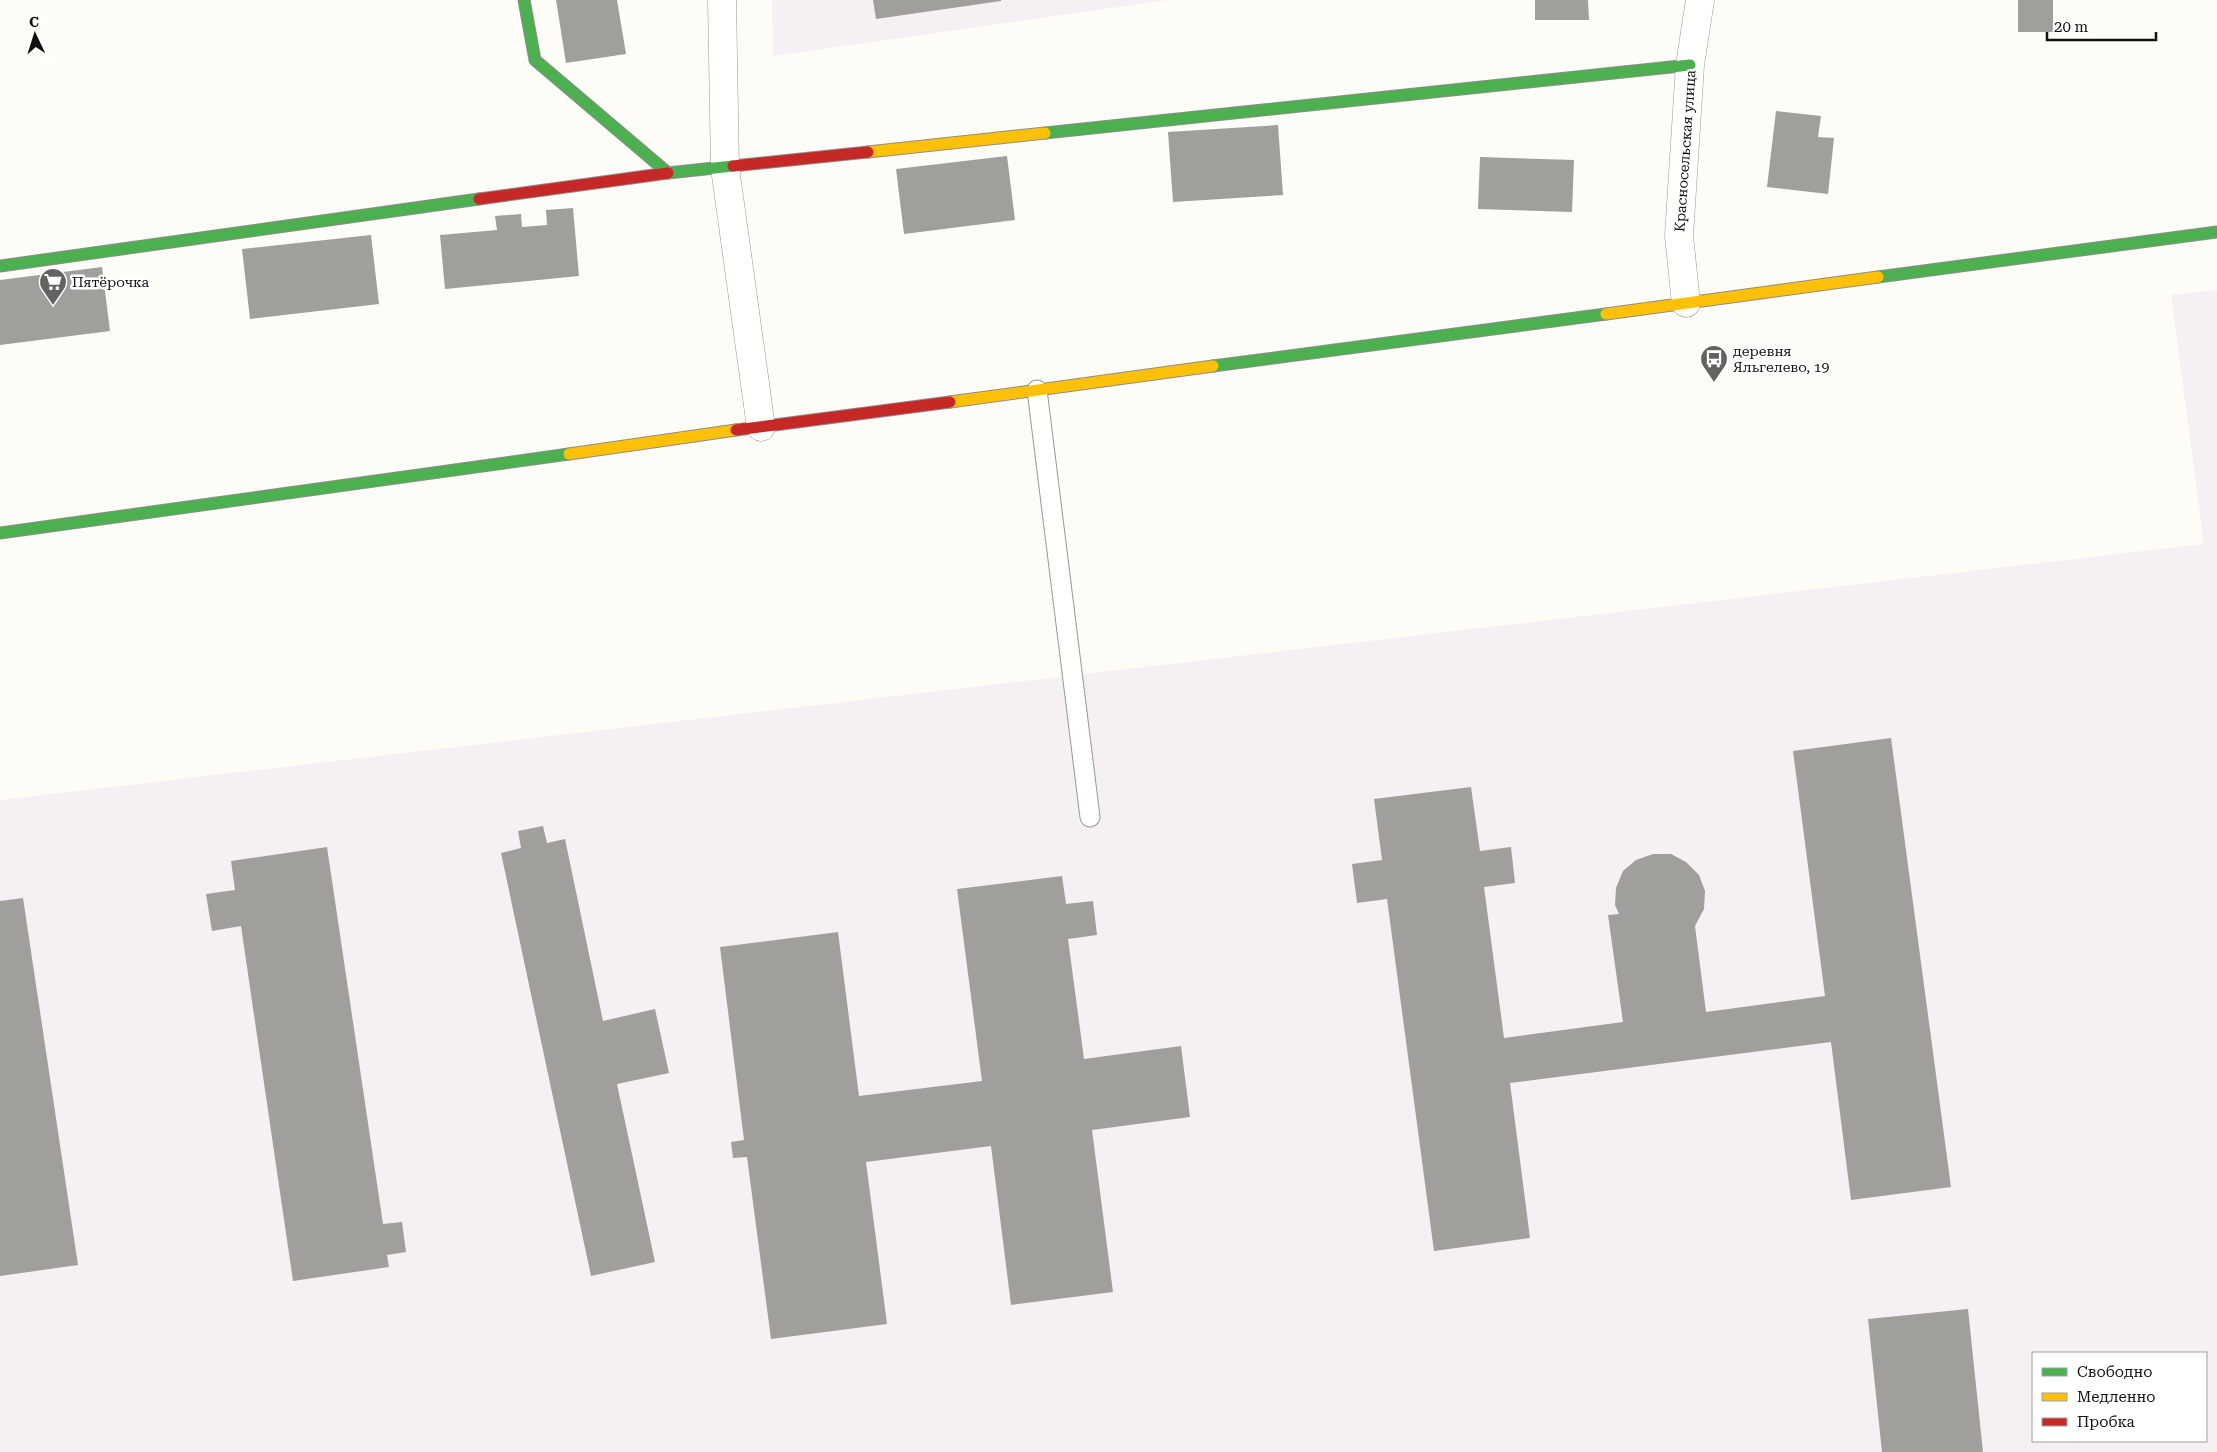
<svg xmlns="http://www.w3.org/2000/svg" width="2217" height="1452" font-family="'Roboto Serif',serif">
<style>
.industrial{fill:#f5f0f3;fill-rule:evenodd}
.building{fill:#a19f9c}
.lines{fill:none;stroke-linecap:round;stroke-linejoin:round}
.lane-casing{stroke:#979795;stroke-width:21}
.street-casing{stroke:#979795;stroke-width:29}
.fast-casing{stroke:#8e8d8b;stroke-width:13}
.slow-casing{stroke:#8e8d8b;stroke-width:13}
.jam-casing{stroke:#8e8d8b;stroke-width:13}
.lane{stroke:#fffffe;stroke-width:19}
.street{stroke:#fffffe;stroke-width:28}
.fast{stroke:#4caf50;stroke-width:11}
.slow{stroke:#ffc107;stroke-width:11}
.jam{stroke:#c62828;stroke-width:11}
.labels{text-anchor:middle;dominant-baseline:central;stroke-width:5;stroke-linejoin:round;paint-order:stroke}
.street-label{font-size:14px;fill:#111;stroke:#fff}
.poi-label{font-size:14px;fill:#111;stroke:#fff;text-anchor:start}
</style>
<rect width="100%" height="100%" fill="#fdfcf7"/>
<g class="industrial">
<polygon points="772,0 1168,0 773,56"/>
<path d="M2217,290v1162h-2217v-652l2204,-256 -33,-249zM2033,1353h173v88h-173z"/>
</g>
<g class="building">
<polygon points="556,0 617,0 626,54 566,63"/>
<polygon points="873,0 1001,0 1001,1 876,19"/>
<polygon points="1535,0 1588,0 1589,20 1535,20"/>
<rect x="2018" y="0" width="35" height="32"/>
<polygon points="1776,111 1821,116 1818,137 1834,138 1828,194 1767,187"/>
<polygon points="1278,125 1283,195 1173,202 1168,132"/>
<polygon points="1007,156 1015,220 904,234 896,169"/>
<polygon points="1480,157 1574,160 1572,212 1478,209"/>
<polygon points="573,208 579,276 445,289 440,235 497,230 495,216 521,214 522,227 547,225 546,210"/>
<polygon points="371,235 379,304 250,319 242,249"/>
<polygon points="102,267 110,331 0,345 0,280"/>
<polygon points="1891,738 1951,1187 1851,1200 1831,1042 1510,1083 1530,1238 1434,1251 1387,899 1357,903 1352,864 1382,860 1374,799 1471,787 1480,851 1511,847 1515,883 1484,887 1504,1038 1623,1022 1608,915 1619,914 1615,905 1616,888 1623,871 1636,860 1653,854 1671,854 1686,862 1699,875 1705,891 1704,909 1695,926 1706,1012 1825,996 1793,751"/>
<polygon points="543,826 547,843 565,839 603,1021 655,1009 669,1073 617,1084 655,1262 591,1276 501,853 521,848 518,831"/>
<polygon points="327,847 383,1224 402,1222 406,1252 387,1255 389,1267 293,1281 241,926 212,931 206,894 235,890 231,861"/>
<polygon points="1062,876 1066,904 1093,901 1097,935 1068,939 1084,1059 1181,1046 1190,1117 1092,1130 1113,1292 1011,1305 991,1146 866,1162 887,1324 771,1339 747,1157 733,1158 731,1142 744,1140 720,947 838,932 859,1096 982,1081 957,889"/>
<polygon points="23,898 78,1265 0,1276 0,901"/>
<polygon points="1968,1309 1983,1452 1882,1452 1868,1319"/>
</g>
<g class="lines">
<defs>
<polyline id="lane" points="1037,390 1090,817"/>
<g id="street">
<polyline points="722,0 725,168 761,427"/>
<polyline points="1686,303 1679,236 1690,65 1700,0"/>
</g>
<g id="fast">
<polyline points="524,0 535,60 668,173 733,166"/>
<polyline points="1045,133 1690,65"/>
<polyline points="0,266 479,199"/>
<polyline points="1878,277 2217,232"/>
<polyline points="1213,366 1606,314"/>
<polyline points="0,533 569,454"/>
</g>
<g id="slow">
<polyline points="868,152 1045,133"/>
<polyline points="1606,314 1878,277"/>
<polyline points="950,402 1213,366"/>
<polyline points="569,454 736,430"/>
</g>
<g id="jam">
<polyline points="733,166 868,152"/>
<polyline points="479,199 668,173"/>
<polyline points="736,430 950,402"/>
</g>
</defs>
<use href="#lane" class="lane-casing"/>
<use href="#street" class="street-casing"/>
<use href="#fast" class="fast-casing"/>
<use href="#slow" class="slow-casing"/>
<use href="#jam" class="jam-casing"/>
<use href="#lane" class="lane"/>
<use href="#street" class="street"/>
<use href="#fast" class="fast"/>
<use href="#slow" class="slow"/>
<use href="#jam" class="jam"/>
</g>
<defs>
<symbol id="supermarket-pin" viewBox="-11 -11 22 30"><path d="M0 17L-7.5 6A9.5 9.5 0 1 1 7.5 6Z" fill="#646362" stroke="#fff"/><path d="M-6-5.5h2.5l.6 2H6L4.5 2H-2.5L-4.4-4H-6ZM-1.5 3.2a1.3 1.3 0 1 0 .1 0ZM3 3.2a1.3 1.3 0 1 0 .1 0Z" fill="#fff"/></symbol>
<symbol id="bus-pin" viewBox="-11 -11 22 30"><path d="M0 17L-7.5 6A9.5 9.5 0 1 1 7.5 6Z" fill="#646362" stroke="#fff"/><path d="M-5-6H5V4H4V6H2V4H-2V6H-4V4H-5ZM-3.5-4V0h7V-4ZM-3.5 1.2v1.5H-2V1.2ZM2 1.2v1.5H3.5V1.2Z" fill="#fff"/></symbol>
</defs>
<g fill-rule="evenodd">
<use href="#supermarket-pin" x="37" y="266" width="32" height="43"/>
<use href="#bus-pin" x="1698" y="343" width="32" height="43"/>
</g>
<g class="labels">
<g class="street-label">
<text transform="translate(1685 151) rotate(-86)">Красносельская улица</text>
</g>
<g class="poi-label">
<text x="72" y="282">Пятёрочка</text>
<text x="1733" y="351">деревня<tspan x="1733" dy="16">Яльгелево, 19</tspan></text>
</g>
</g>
<rect x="2032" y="1352" width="175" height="90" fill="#ffffff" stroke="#a0a0a0"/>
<rect x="2042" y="1368" width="25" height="8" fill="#4caf50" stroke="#a0a0a0"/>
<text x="2077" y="1377" font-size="15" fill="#111111">Свободно</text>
<rect x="2042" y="1393" width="25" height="8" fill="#ffc107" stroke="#a0a0a0"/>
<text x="2077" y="1402" font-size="15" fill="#111111">Медленно</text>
<rect x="2042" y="1418" width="25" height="8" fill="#c62828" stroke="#a0a0a0"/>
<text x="2077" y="1427" font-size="15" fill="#111111">Пробка</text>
<g transform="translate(35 35) rotate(356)" stroke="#ffffff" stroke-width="4" paint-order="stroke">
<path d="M0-4L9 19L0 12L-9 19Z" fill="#111111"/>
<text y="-8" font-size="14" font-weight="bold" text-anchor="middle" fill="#111111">С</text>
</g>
<path d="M2047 32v8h109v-8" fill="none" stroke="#111111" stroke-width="2.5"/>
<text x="2054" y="32" font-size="15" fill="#111111" stroke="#ffffff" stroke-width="4" paint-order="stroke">20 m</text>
</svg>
